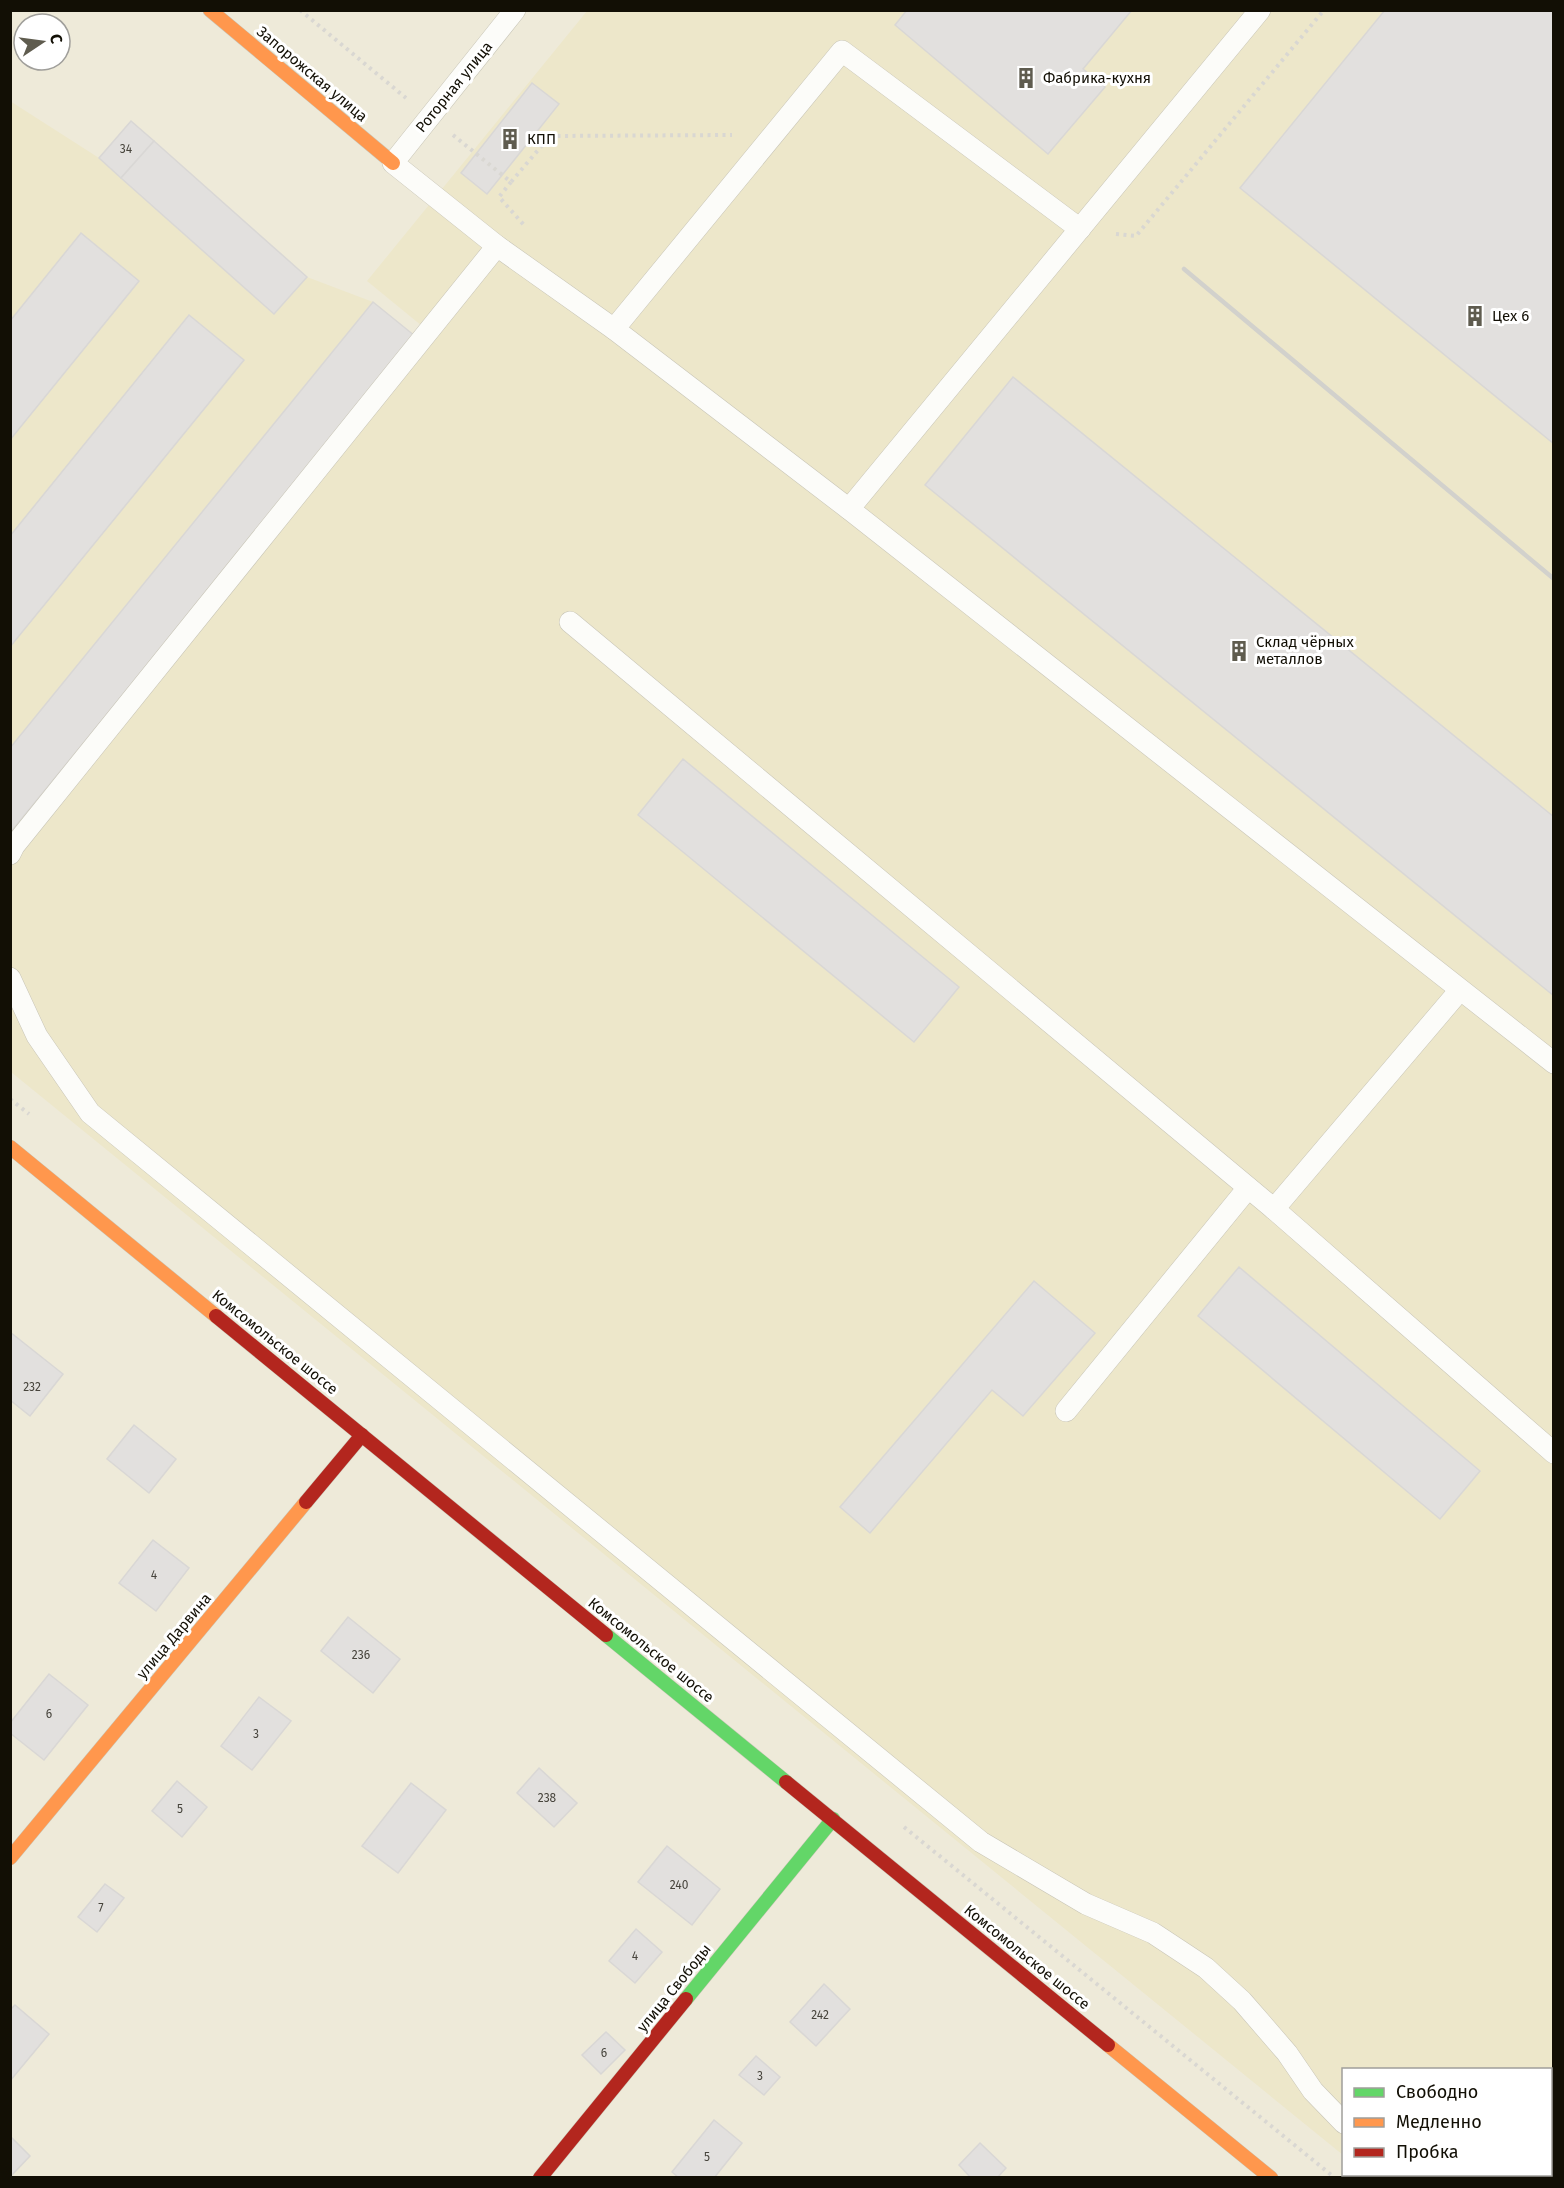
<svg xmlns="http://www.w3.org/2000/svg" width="1564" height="2188" font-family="'Fira Sans',sans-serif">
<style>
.built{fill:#ede7ca}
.building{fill:#e2e0de;stroke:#d9d7d5;stroke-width:1.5}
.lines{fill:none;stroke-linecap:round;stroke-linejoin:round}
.lane-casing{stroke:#c8c5b7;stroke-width:22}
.fast-casing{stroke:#c8c5b7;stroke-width:15}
.slow-casing{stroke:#c8c5b7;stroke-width:15}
.jam-casing{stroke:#c8c5b7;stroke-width:15}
.path{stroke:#d9d7d2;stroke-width:4;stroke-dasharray:3 4.5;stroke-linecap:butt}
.lane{stroke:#fcfcf9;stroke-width:21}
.fast{stroke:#63d668;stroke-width:14}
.slow{stroke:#ff974d;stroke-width:14}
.jam{stroke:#b3261e;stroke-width:14}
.rail{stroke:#d2d1cc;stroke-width:4.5}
.labels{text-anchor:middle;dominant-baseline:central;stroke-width:6;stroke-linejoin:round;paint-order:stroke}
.number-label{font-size:12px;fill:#47443c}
.street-label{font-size:15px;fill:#120f05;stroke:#fff}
.poi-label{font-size:15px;fill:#120f05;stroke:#fff;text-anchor:start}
</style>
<rect width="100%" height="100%" fill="#eeead9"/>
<polygon class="built" points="587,11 1553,11 1553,2177 1371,2177 1367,2175 1550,2174 1550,2070 1344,2070 1343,2155 11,1072 10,101 99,158 131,121 307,277 373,302 415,336 422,326 367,281"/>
<g class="building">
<polygon points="907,10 1132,10 1083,69 1105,87 1048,154 895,25"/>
<polygon points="1385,10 1554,10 1554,444 1240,188"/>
<polygon points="532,83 559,104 487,194 461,173"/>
<polygon points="131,121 154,141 121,178 99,158"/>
<polygon points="154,141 307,277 274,314 121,178"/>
<polygon points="81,233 139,281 10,440 10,321"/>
<polygon points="373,302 415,336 10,833 10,748"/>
<polygon points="189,315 244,360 10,647 10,536"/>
<polygon points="1013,377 1554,817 1554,996 925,485"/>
<polygon points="683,759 959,987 914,1042 638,815"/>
<polygon points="1239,1267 1480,1471 1440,1519 1198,1316"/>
<polygon points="1034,1281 1095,1333 1023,1416 992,1390 870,1533 840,1507"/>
<polygon points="10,1332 63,1374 30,1416 10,1400"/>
<polygon points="134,1425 176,1459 149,1493 107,1459"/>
<polygon points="153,1540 189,1568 156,1611 119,1583"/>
<polygon points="348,1617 400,1659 373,1693 321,1651"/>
<polygon points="49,1674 88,1705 44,1760 10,1733 10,1723"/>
<polygon points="259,1697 291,1721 252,1770 221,1746"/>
<polygon points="539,1768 577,1803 554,1827 517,1793"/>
<polygon points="177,1781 207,1807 182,1837 152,1811"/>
<polygon points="411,1783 446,1810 398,1873 362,1846"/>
<polygon points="667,1846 720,1889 692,1925 638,1882"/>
<polygon points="105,1884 124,1898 97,1932 78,1917"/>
<polygon points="636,1929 662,1952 635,1983 609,1961"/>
<polygon points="824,1984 850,2009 816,2046 790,2022"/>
<polygon points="15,2005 49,2034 10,2081 10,2010"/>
<polygon points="606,2032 625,2050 601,2074 582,2055"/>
<polygon points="756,2056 780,2077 764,2095 739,2075"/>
<polygon points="1554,2078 1554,2178 1513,2178 1509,2174 1550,2174 1550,2082"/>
<polygon points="714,2120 742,2143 714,2178 679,2178 672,2172"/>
<polygon points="10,2136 30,2156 10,2177"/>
<polygon points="980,2143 1006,2168 997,2178 971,2178 959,2165"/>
</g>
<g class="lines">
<defs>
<g id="lane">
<polyline points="515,10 393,163 497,246 614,329 849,509 1554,1063"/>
<polyline points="614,329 842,51 1080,229"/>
<polyline points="849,509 1260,10"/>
<polyline points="570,622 1274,1209 1460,990"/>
<polyline points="10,854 14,846 497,246"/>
<polyline points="10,978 37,1036 90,1113 981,1842 1086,1904 1153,1933 1206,1968 1242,2001 1287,2053 1313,2091 1344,2123"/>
<polyline points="1274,1209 1554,1453"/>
<polyline points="1066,1411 1248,1188"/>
<polyline points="1418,2174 1423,2178"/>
</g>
<g id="fast">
<polyline points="606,1635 786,1782"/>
<polyline points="686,1999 833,1819"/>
</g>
<g id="slow">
<polyline points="210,10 393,163"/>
<polyline points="10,1147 216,1316"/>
<polyline points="10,1858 306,1502"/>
<polyline points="1108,2045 1271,2178"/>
</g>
<g id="jam">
<polyline points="216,1316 606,1635"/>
<polyline points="306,1502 362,1435"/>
<polyline points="786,1782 1108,2045"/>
<polyline points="540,2178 686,1999"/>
</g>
</defs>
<use href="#lane" class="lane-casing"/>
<use href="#fast" class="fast-casing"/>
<use href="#slow" class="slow-casing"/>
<use href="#jam" class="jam-casing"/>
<g class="path">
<polyline points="300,10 406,98"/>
<polyline points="453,135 511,182 550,136 732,135"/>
<polyline points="511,182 499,197 524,225"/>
<polyline points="1116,234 1136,236 1324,10"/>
<polyline points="10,1099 29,1114"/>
<polyline points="904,1827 1335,2178"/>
</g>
<use href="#lane" class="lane"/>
<use href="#fast" class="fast"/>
<use href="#slow" class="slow"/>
<use href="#jam" class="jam"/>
<polyline class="rail" points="1184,269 1554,579"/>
</g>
<defs>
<symbol id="building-bare" viewBox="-9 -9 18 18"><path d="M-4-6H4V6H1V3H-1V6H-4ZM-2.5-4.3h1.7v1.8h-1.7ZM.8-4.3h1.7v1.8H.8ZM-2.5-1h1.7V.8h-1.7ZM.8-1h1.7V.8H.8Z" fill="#5f5c4f" stroke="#fff" stroke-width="2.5" paint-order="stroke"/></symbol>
</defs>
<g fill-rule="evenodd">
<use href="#building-bare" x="1011" y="63" width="30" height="30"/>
<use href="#building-bare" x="495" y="124" width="30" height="30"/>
<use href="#building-bare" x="1460" y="301" width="30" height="30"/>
<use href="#building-bare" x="1224" y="636" width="30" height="30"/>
</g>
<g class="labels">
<g class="number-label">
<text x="126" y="149">34</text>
<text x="32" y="1387">232</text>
<text x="154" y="1575">4</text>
<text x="361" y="1655">236</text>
<text x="49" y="1714">6</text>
<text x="256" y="1734">3</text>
<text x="547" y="1798">238</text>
<text x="180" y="1809">5</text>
<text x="679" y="1885">240</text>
<text x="101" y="1908">7</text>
<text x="635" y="1956">4</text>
<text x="820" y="2015">242</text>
<text x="604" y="2053">6</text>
<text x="760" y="2076">3</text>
<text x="707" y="2157">5</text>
</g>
<g class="street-label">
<text transform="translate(312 74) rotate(40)">Запорожская улица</text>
<text transform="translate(454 87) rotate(-51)">Роторная улица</text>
<text transform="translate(275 1342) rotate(39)">Комсомольское шоссе</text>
<text transform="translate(174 1636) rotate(-50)">улица Дарвина</text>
<text transform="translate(651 1650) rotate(39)">Комсомольское шоссе</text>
<text transform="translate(1027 1957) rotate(39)">Комсомольское шоссе</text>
<text transform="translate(674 1988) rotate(-51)">улица Свободы</text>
</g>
<g class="poi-label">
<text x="1043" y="78">Фабрика-кухня</text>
<text x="527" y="139">КПП</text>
<text x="1492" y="316">Цех 6</text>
<text x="1256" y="642">Склад чёрных<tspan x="1256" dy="17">металлов</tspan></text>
</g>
</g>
<rect width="1564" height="2188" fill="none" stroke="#120f05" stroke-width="24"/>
<rect x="1342" y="2068" width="210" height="108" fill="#ffffff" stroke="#a09f9b" stroke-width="1.5"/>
<rect x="1354" y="2088" width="30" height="9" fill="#63d668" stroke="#a09f9b" stroke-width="1.5"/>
<text x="1396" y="2098" font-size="18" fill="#120f05">Свободно</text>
<rect x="1354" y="2118" width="30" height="9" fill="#ff974d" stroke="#a09f9b" stroke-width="1.5"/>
<text x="1396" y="2128" font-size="18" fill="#120f05">Медленно</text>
<rect x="1354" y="2148" width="30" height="9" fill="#b3261e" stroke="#a09f9b" stroke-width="1.5"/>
<text x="1396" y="2158" font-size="18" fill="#120f05">Пробка</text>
<g transform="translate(42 42) rotate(77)"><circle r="28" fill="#ffffff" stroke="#a09f9b" stroke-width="1.5"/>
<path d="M0-4.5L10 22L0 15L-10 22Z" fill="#5f5c4f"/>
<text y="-9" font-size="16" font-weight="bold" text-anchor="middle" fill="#120f05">С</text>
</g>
</svg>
